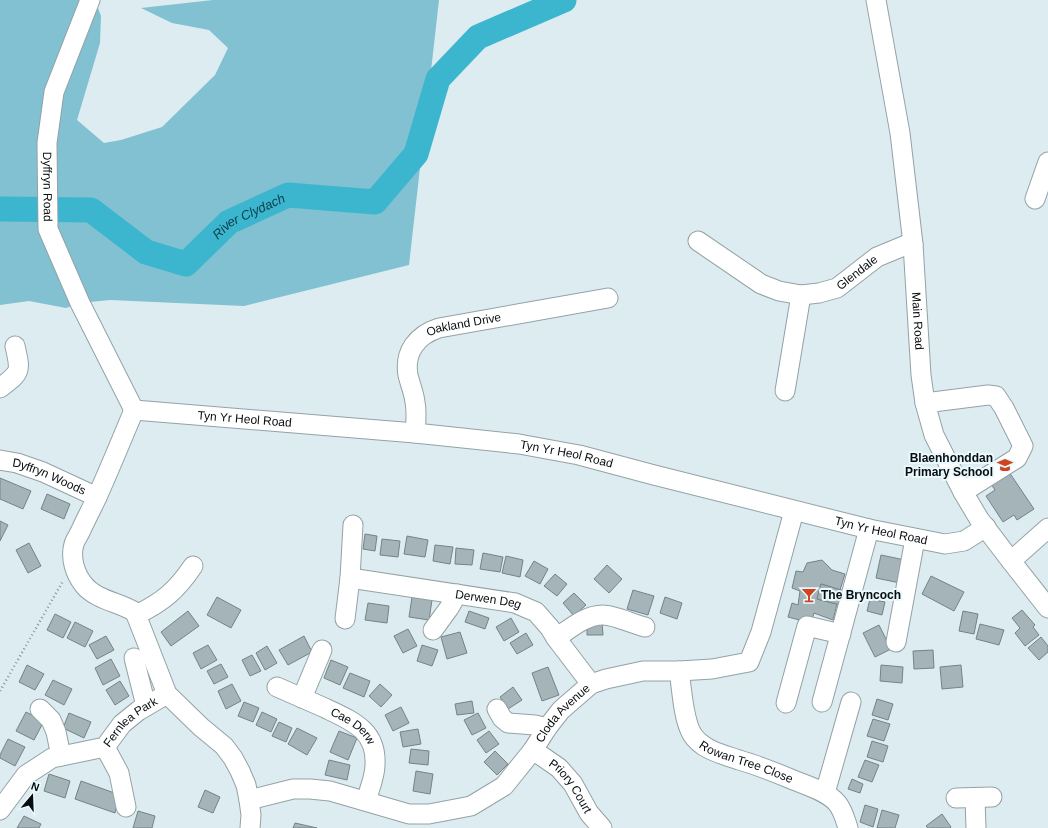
<svg xmlns="http://www.w3.org/2000/svg" width="1048" height="828" font-family="Helvetica,sans-serif">
<style>
.green{fill:#81c1d1}
.lines{fill:none;stroke-linecap:round;stroke-linejoin:round}
.river{stroke:#3cb5cf;stroke-width:25}
.building{fill:#a5b4b8;stroke:#748387}
.minor-casing{stroke:#93a2a6;stroke-width:21}
.path{stroke:#899598;stroke-width:2.5;stroke-dasharray:1 3;stroke-linecap:butt}
.minor{stroke:#fff;stroke-width:19}
.labels{text-anchor:middle;dominant-baseline:central;stroke-width:4;stroke-linejoin:round;paint-order:stroke}
.street-label{font-size:12px;fill:#080d0f;stroke:#e9f9fe}
.poi-label{font-size:12px;font-weight:bold;fill:#080d0f;stroke:#e9f9fe;text-anchor:end}
.water-label{font-size:13px;font-style:italic;fill:#0d424d;stroke:#e9f9fe}
</style>
<rect width="100%" height="100%" fill="#dcecf0"/>
<polygon class="green" points="0,0 95,0 101,16 100,43 77,120 104,143 121,140 162,127 215,75 228,48 209,30 172,23 141,8 213,0 439,0 409,265 244,306 110,300 80,303 66,308 29,301 0,305"/>
<g class="lines">
<path class="river" id="s1" d="M0,209l91,1 55,42 40,12 43,-42 59,-27 87,7 41,-48 22,-75 40,-42 86,-37"/>
</g>
<g class="building">
<polygon points="1009,472 1034,509 1017,520 1014,515 1003,522 986,496 995,490 991,484"/>
<polygon points="0,478 31,491 23,509 0,499"/>
<polygon points="47,494 70,504 64,519 41,509"/>
<polygon points="0,521 8,525 0,541"/>
<polygon points="365,534 377,536 375,551 363,549"/>
<polygon points="407,536 428,540 425,557 404,554"/>
<polygon points="382,539 400,541 398,557 380,555"/>
<polygon points="29,543 41,566 28,573 16,550"/>
<polygon points="435,545 453,547 450,564 433,561"/>
<polygon points="456,548 474,550 472,565 455,564"/>
<polygon points="483,553 503,557 500,572 480,569"/>
<polygon points="881,555 905,560 900,583 876,578"/>
<polygon points="506,556 523,560 520,577 502,573"/>
<polygon points="822,560 832,570 845,574 840,590 821,584 817,599 837,604 833,620 814,613 811,623 788,617 792,603 798,605 800,591 792,588 796,571 803,572 807,563"/>
<polygon points="534,561 548,569 540,584 525,576"/>
<polygon points="607,565 622,579 609,593 594,579"/>
<polygon points="555,574 567,584 557,596 544,586"/>
<polygon points="931,576 964,592 954,611 922,594"/>
<polygon points="821,584 848,592 844,606 817,599"/>
<polygon points="633,590 654,596 648,615 627,609"/>
<polygon points="574,593 586,605 574,616 563,603"/>
<polygon points="217,597 241,610 231,628 207,615"/>
<polygon points="412,597 432,600 429,620 409,617"/>
<polygon points="665,597 682,603 677,619 660,613"/>
<polygon points="870,599 885,602 882,615 867,611"/>
<polygon points="368,603 389,606 387,623 365,620"/>
<polygon points="1022,610 1035,625 1033,627 1039,635 1025,646 1015,633 1020,628 1012,618"/>
<polygon points="188,611 199,626 171,646 161,632"/>
<polygon points="469,611 489,618 485,629 465,622"/>
<polygon points="963,611 978,614 974,634 959,631"/>
<polygon points="55,614 71,622 63,638 47,630"/>
<polygon points="511,618 519,632 504,641 496,627"/>
<polygon points="75,622 93,631 85,647 67,638"/>
<polygon points="587,622 602,622 603,635 587,635"/>
<polygon points="980,624 1004,630 999,645 976,639"/>
<polygon points="879,625 891,649 875,657 863,633"/>
<polygon points="408,629 417,646 403,653 394,636"/>
<polygon points="460,632 467,653 447,659 441,637"/>
<polygon points="526,633 533,645 517,654 510,643"/>
<polygon points="106,636 114,650 97,659 89,645"/>
<polygon points="304,636 312,652 288,665 279,650"/>
<polygon points="1041,637 1048,646 1048,652 1039,660 1028,648"/>
<polygon points="208,645 217,660 201,669 193,653"/>
<polygon points="422,645 438,650 432,666 417,661"/>
<polygon points="267,646 277,663 265,670 256,653"/>
<polygon points="933,650 934,668 914,669 913,651"/>
<polygon points="252,655 261,671 250,676 242,660"/>
<polygon points="111,659 120,676 103,685 95,668"/>
<polygon points="331,660 348,667 340,685 324,678"/>
<polygon points="221,664 228,677 214,684 207,671"/>
<polygon points="27,665 44,674 35,690 19,682"/>
<polygon points="881,665 903,667 902,683 880,681"/>
<polygon points="961,665 963,687 942,689 940,667"/>
<polygon points="548,667 559,695 542,701 532,673"/>
<polygon points="350,673 370,681 364,697 343,688"/>
<polygon points="53,680 72,689 64,705 45,695"/>
<polygon points="120,681 129,696 115,705 106,690"/>
<polygon points="232,684 241,701 226,709 218,691"/>
<polygon points="380,684 392,695 381,707 369,696"/>
<polygon points="513,687 522,700 508,709 500,697"/>
<polygon points="877,699 893,704 888,720 872,715"/>
<polygon points="472,701 474,713 457,715 455,704"/>
<polygon points="244,702 259,708 253,722 238,716"/>
<polygon points="401,707 409,723 393,731 385,715"/>
<polygon points="26,712 44,721 34,740 16,731"/>
<polygon points="262,712 277,719 271,732 256,725"/>
<polygon points="69,713 91,722 84,738 63,728"/>
<polygon points="478,713 486,728 472,735 464,720"/>
<polygon points="873,719 890,724 884,741 867,736"/>
<polygon points="279,722 292,728 286,742 272,736"/>
<polygon points="297,728 317,738 307,755 288,744"/>
<polygon points="418,729 421,744 403,747 400,732"/>
<polygon points="339,731 357,738 348,760 330,752"/>
<polygon points="489,731 499,744 486,753 477,740"/>
<polygon points="8,739 25,747 15,766 0,758 0,755"/>
<polygon points="872,741 888,746 883,762 867,757"/>
<polygon points="411,749 429,751 428,765 409,763"/>
<polygon points="495,751 508,764 497,775 484,762"/>
<polygon points="329,760 350,765 347,780 325,775"/>
<polygon points="865,760 879,765 872,782 858,777"/>
<polygon points="416,771 433,774 430,794 413,791"/>
<polygon points="49,774 70,781 65,798 44,791"/>
<polygon points="852,779 863,784 860,793 848,789"/>
<polygon points="81,781 120,795 115,813 75,799"/>
<polygon points="205,790 220,797 213,813 198,807"/>
<polygon points="865,805 878,809 873,827 860,822"/>
<polygon points="882,810 899,815 895,828 877,828"/>
<polygon points="138,811 155,816 152,828 133,828"/>
<polygon points="942,814 951,827 950,828 928,828 926,826"/>
<polygon points="24,816 41,824 39,828 17,828"/>
<polygon points="295,823 317,828 293,828"/>
</g>
<g class="lines">
<defs>
<g id="minor">
<path id="s2" d="M90,0l-36,92 -7,51 1,86 32,74 54,107"/>
<path id="s3" d="M876,0l24,133 13,111 8,131 4,28 9,32 29,57 16,27 32,42 37,47"/>
<polyline points="1035,199 1048,162"/>
<path id="s4" d="M698,241l63,43 18,7 22,4 18,-2 18,-5 40,-31 29,-12 7,-1"/>
<path d="M0,388c21,-16 21,-16 15,-42"/>
<polyline points="785,391 801,295"/>
<polyline points="925,403 988,395 996,396 1004,408 1023,446 1017,458 963,492"/>
<path id="s5" d="M134,410l281,23 104,11 60,11 75,20 215,54 76,15 19,-3 22,-14"/>
<path d="M134,410c-12,29 -24,58 -37,87 -5,11 -11,22 -16,33 -2,5 -6,10 -7,14 -4,14 1,30 10,41 12,15 35,17 51,27l32,82 34,33 23,19 9,12 7,13 6,14 3,15 2,15 -1,13"/>
<path id="s6" d="M415,433c1,-11 2,-21 0,-31 -1,-9 -5,-18 -7,-27 -4,-23 9,-40 31,-47l169,-30"/>
<path id="s7" d="M0,460l17,3 26,9 54,25"/>
<polyline points="1011,561 1048,528"/>
<path id="s8" d="M350,578l165,25 21,9 14,16 6,10 35,46"/>
<path d="M136,615c27,-13 41,-25 57,-49"/>
<polyline points="345,619 350,578 353,525"/>
<polyline points="433,630 449,608 457,594"/>
<path d="M556,638c14,-9 29,-23 47,-23 11,0 30,9 42,12"/>
<polyline points="896,642 915,539"/>
<polyline points="134,658 146,706"/>
<path id="s9" d="M679,671c3,18 4,48 13,63 10,16 30,20 47,26 18,5 35,12 52,19 14,6 36,12 46,24 6,7 8,16 11,25"/>
<path id="s10" d="M277,687c16,7 32,14 48,21 27,13 52,22 50,57 0,12 -6,25 -9,36"/>
<polyline points="302,698 322,650"/>
<polyline points="822,702 869,529"/>
<polyline points="786,703 807,626 841,634"/>
<polyline points="40,709 51,720 56,732 61,756"/>
<polyline points="497,709 502,718 508,723 535,725 547,728"/>
<polyline points="105,747 119,773 126,807"/>
<path id="s11" d="M533,750l26,18 14,16 16,29 13,15"/>
<polyline points="825,793 851,702"/>
<polyline points="956,798 992,797"/>
<polyline points="975,798 976,828"/>
<path id="s12" d="M249,800l44,-11h17l20,2 79,23h20l42,-8 33,-20 29,-36 14,-22 14,-18 30,-26 15,-5 37,-8h36l33,-2 37,-7 12,-30 33,-121"/>
<path id="s13" d="M0,810l26,-35 26,-17 53,-11 17,-23 16,-13 29,-17"/>
</g>
</defs>
<use href="#minor" class="minor-casing"/>
<polyline class="path" points="0,691 63,581"/>
<use href="#minor" class="minor"/>
</g>
<defs>
<symbol id="school-bare" viewBox="-9 -9 18 18"><path d="M0-5L7-2L0 1L-7-2ZM-4 1L0 2.5L4 1V4Q0 6-4 4Z" fill="#ce4420" stroke="#e9f9fe" stroke-width="2.5" paint-order="stroke"/></symbol>
<symbol id="bar-bare" viewBox="-9 -9 18 18"><path d="M-6-5H6L.8 .8V4.5H3.5V6h-7V4.5H-.8V.8Z" fill="#ce4420" stroke="#e9f9fe" stroke-width="2.5" paint-order="stroke"/></symbol>
</defs>
<g fill-rule="evenodd">
<use href="#school-bare" x="994" y="454" width="22" height="22"/>
<use href="#bar-bare" x="798" y="584" width="22" height="22"/>
</g>
<g class="labels">
<g class="street-label">
<text stroke="none"><textPath href="#s2" startOffset="194">Dyffryn Road</textPath></text>
<text stroke="none"><textPath href="#s4" startOffset="180">Glendale</textPath></text>
<text stroke="none"><textPath href="#s3" startOffset="324">Main Road</textPath></text>
<text stroke="none"><textPath href="#s6" startOffset="146">Oakland Drive</textPath></text>
<text stroke="none"><textPath href="#s5" startOffset="111">Tyn Yr Heol Road</textPath></text>
<text stroke="none"><textPath href="#s5" startOffset="435">Tyn Yr Heol Road</textPath></text>
<text stroke="none"><textPath href="#s7" startOffset="52">Dyffryn Woods</textPath></text>
<text stroke="none"><textPath href="#s5" startOffset="759">Tyn Yr Heol Road</textPath></text>
<text stroke="none"><textPath href="#s8" startOffset="140">Derwen Deg</textPath></text>
<text stroke="none"><textPath href="#s12" startOffset="360">Cloda Avenue</textPath></text>
<text stroke="none"><textPath href="#s13" startOffset="165">Fernlea Park</textPath></text>
<text stroke="none"><textPath href="#s10" startOffset="86">Cae Derw</textPath></text>
<text stroke="none"><textPath href="#s9" startOffset="127">Rowan Tree Close</textPath></text>
<text stroke="none"><textPath href="#s11" startOffset="53">Priory Court</textPath></text>
</g>
<g class="poi-label">
<text x="993" y="458">Blaenhonddan<tspan x="993" dy="14">Primary School</tspan></text>
<text x="821" y="595" text-anchor="start">The Bryncoch</text>
</g>
<g class="water-label">
<text stroke="none"><textPath href="#s1" startOffset="282">River Clydach</textPath></text>
</g>
</g>
<g transform="translate(32 796) rotate(19)" stroke="#e9f9fe" stroke-width="3" paint-order="stroke">
<path d="M0-3L7 15L0 10L-7 15Z" fill="#080d0f"/>
<text y="-6" font-size="11" font-weight="bold" text-anchor="middle" fill="#080d0f">N</text>
</g>
</svg>
